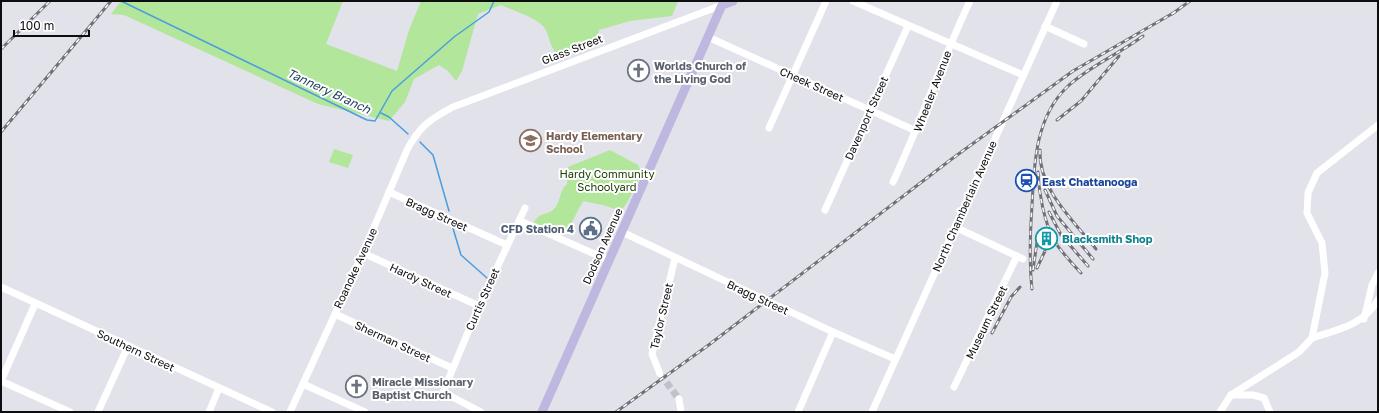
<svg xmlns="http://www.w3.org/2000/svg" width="1379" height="413" font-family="'Golos Text',sans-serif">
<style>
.green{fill:#b2e69b}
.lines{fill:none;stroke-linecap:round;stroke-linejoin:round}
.stream{stroke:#4a9ddf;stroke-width:1.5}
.minor-tunnel{stroke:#c1c2c9;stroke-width:7;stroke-dasharray:7 3.5;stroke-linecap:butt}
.minor{stroke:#fff;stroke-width:7}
.major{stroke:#beb8e0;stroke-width:9}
.rail-casing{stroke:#707076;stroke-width:3}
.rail{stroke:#fff;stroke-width:1.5;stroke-dasharray:4.5;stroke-linecap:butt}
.labels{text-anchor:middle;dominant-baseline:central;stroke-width:4;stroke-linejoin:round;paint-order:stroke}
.street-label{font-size:11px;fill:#0d0d10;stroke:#fff}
.worship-label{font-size:11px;font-weight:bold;fill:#5b616d;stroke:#fff;text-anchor:start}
.education-label{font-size:11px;font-weight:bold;fill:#785e54;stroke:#fff;text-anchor:start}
.park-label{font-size:11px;fill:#1c4005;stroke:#fff}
.transit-label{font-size:11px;font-weight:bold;fill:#164399;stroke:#fff;text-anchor:start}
.service-label{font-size:11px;font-weight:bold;fill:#4e5e75;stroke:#fff;text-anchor:end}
.culture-label{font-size:11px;font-weight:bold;fill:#0d838f;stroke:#fff;text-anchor:start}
.water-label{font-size:12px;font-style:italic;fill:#193b57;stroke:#fff}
</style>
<rect width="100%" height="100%" fill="#e1e2ea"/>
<g class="green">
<path d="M121,1h222l-17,43 71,27 12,-41 12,-29h257l-6,15 -42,5 -31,9 -5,16 -35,10c-11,-10 -9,-23 -16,-30 -10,-10 -29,-15 -42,-21l-23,9 -16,57 -6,10 -8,-10 -9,-6 -25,14 -9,23 -16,19 -71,-17 -194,-89 -13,-1z"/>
<polygon points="334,149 353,155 348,168 329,162"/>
<path d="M610,150l28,15 4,8 -15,30 -6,8 -18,-6 -20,-4 -17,32 -32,-10c4,-11 13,-7 20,-14 7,-7 5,-19 13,-25l1,-17z"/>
</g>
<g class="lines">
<g class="stream">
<polyline points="121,1 367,120 375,121 392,91 454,37 489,12 494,1"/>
<polyline points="381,113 389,117 408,134"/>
<polyline points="420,142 433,155 449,211"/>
<polyline points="452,225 461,255 487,278"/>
</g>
<polyline class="minor-tunnel" points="660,374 679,399"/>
<g class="minor">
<polyline points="853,1 1023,75"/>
<polyline points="1045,26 1084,44"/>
<polyline points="708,37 916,131"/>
<polyline points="769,128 826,1"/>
<path d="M893,182c28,-60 49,-122 77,-181"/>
<polyline points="389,192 507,245"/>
<polyline points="825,210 908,26"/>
<polyline points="520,221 608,260"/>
<polyline points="955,227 1023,259"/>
<polyline points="622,232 833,332 895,359"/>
<polyline points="363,253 479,306"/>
<polyline points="1,287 272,412"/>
<polyline points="335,314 452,368"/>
<polyline points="1364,319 1372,285 1378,273"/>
<path d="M1312,338c25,-8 52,-13 66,-38"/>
<polyline points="660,374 652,354 675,258"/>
<polyline points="1,381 35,304"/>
<polyline points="1,381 70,412"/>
<polyline points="303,384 365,412"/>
<polyline points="954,387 1017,256"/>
<polyline points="1231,395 1253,395 1264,398 1270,412"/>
<polyline points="679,399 681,412"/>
<polyline points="98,412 128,346"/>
<polyline points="209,412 219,388"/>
<path d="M290,412l73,-159 44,-103c12,-23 23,-31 46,-43l269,-102 1,-3"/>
<polyline points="481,412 443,392 479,306 525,208"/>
<polyline points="798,412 833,332"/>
<polyline points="872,412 1057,1"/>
<polyline points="1220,412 1231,395 1299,352 1312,338 1325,273 1322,243 1307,213 1308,193 1317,173 1378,125"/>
</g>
<polyline class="major" points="542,412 722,5 733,1"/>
<defs>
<g id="rail">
<polyline points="1172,14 1190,1"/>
<polyline points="1,49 50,1"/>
<polyline points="1057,120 1081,101 1119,56"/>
<polyline points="1,132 111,1"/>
<path d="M1040,150c-2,39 34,71 56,99"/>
<path d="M1038,172c1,22 6,50 17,70 7,11 17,21 26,31"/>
<polyline points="1045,190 1057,216 1093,259"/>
<polyline points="1049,212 1061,235 1088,266"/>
<polyline points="1037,268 1045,251"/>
<polyline points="1033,270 1038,235"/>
<path d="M1032,289c-3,-28 -2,-55 0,-83 2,-41 3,-88 35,-119 21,-20 52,-33 76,-51"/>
<polyline points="992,333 1011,297 1020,287"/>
<polyline points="616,412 710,344 953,158 1073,71 1175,12"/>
</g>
</defs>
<use href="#rail" class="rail-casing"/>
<use href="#rail" class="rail"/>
</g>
<defs>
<symbol id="church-ring" viewBox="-11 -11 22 22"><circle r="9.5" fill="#fff" stroke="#6b7280" stroke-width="1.5"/><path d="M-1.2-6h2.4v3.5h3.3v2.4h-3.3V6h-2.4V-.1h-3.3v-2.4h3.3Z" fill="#6b7280"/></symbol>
<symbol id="school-ring" viewBox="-11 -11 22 22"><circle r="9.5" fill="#fff" stroke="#8d6e63" stroke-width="1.5"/><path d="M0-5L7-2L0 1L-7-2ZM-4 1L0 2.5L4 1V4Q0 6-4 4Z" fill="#8d6e63"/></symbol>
<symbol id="station-ring" viewBox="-11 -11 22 22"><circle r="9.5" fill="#fff" stroke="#1a4fb4" stroke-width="1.5"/><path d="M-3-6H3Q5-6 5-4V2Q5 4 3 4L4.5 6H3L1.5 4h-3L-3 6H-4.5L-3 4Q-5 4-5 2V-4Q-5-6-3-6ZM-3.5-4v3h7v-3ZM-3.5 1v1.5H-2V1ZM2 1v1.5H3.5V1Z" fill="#1a4fb4"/></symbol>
<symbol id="civic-ring" viewBox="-11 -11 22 22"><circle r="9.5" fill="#fff" stroke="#5c6f8a" stroke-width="1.5"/><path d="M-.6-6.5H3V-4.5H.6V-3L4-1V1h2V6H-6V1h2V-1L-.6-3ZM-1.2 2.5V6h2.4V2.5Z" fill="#5c6f8a"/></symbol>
<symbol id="building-ring" viewBox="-11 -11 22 22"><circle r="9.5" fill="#fff" stroke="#0f9aa8" stroke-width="1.5"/><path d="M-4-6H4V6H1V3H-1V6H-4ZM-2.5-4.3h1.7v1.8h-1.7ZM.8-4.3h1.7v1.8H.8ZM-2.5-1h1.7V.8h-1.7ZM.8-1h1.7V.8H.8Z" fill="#0f9aa8"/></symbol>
</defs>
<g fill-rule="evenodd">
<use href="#church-ring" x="626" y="58" width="25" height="25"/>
<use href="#school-ring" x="518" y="128" width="25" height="25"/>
<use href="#station-ring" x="1014" y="168" width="25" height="25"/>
<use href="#civic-ring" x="578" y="216" width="25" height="25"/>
<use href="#building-ring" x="1034" y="226" width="25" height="25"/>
<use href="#church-ring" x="344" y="374" width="25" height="25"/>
</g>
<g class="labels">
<g class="street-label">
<text transform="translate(572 49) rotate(-21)">Glass Street</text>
<text transform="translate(812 84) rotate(24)">Cheek Street</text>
<text transform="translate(932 91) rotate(-69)">Wheeler Avenue</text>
<text transform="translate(866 118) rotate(-66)">Davenport Street</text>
<text transform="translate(964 206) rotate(-66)">North Chamberlain Avenue</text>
<text transform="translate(437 214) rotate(24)">Bragg Street</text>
<text transform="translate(602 246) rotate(-66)">Dodson Avenue</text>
<text transform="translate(355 268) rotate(-65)">Roanoke Avenue</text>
<text transform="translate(421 280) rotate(25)">Hardy Street</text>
<text transform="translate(758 297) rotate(25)">Bragg Street</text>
<text transform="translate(482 299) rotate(-66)">Curtis Street</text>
<text transform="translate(661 316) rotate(-77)">Taylor Street</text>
<text transform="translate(986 322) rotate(-64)">Museum Street</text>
<text transform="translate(393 341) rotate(25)">Sherman Street</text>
<text transform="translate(136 350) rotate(25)">Southern Street</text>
</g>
<g class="worship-label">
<text x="654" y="65">Worlds Church of<tspan x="654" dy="13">the Living God</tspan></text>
<text x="372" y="381">Miracle Missionary<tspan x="372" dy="13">Baptist Church</tspan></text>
</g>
<g class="education-label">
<text x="546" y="135">Hardy Elementary<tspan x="546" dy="13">School</tspan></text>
</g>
<g class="park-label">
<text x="607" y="173">Hardy Community<tspan x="607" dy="13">Schoolyard</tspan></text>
</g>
<g class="transit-label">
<text x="1042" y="181">East Chattanooga</text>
</g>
<g class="service-label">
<text x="574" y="228">CFD Station 4</text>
</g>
<g class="culture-label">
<text x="1062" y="238">Blacksmith Shop</text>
</g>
<g class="water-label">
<text transform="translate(329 91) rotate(25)">Tannery Branch</text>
</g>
</g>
<rect width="1379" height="413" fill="none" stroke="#0d0d10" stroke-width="4"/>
<path d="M14 30v6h75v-6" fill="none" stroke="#0d0d10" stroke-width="2"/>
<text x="20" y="30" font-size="12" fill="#0d0d10" stroke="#ffffff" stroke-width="3" paint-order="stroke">100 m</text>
</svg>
